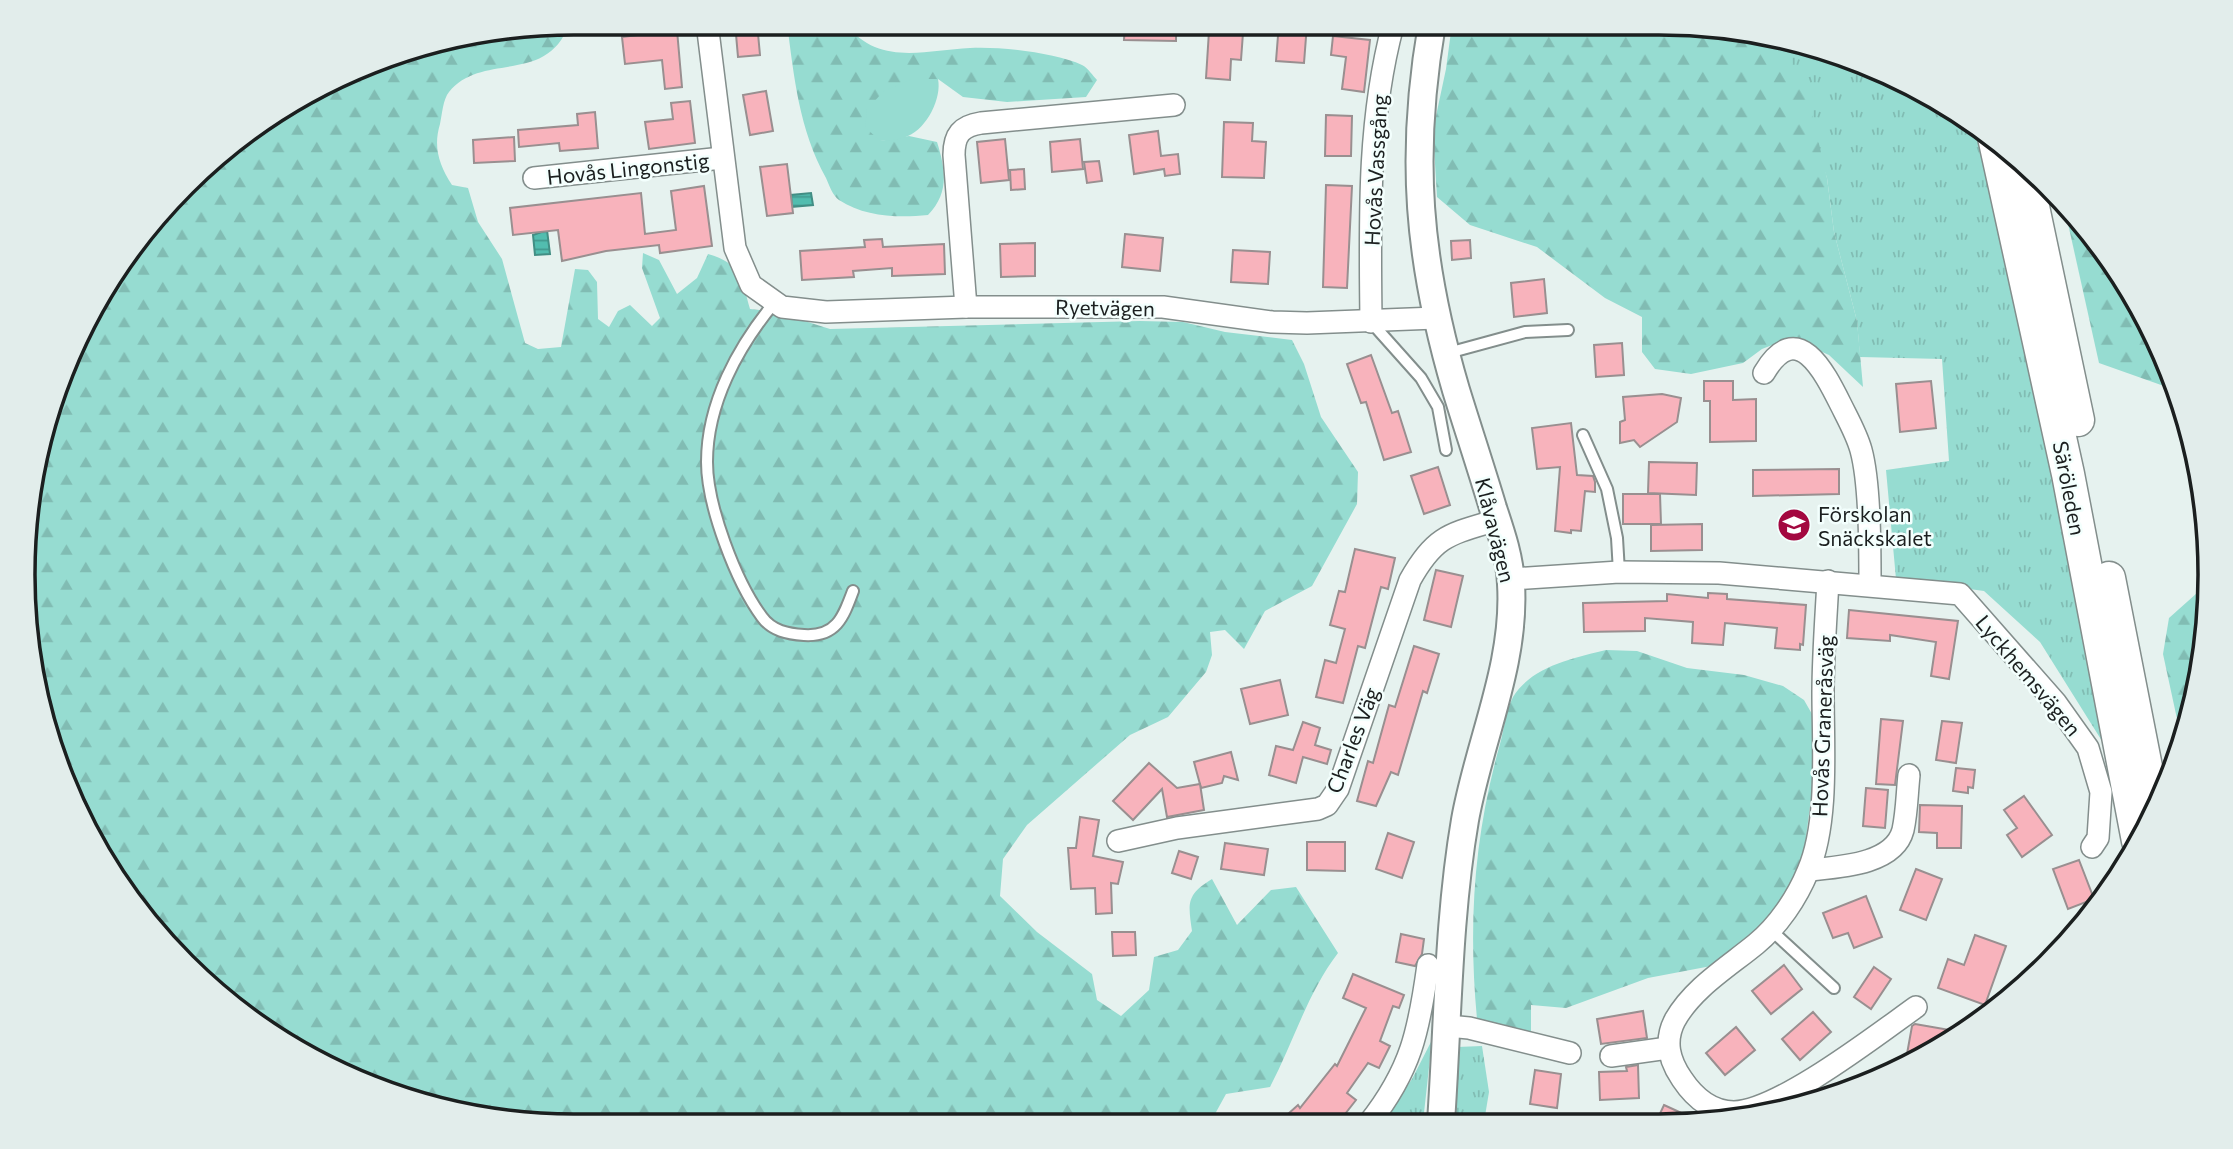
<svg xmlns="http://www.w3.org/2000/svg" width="2233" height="1149" font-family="Commissioner,sans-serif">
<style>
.grass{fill:url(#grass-tufts)}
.forest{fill:url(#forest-firs)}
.green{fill:#96dcd1}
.water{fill:url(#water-rules);stroke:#428e84;stroke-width:2}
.building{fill:#f8b3bc;stroke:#998f90;stroke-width:2}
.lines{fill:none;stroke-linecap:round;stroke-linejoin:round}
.service-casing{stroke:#838e8c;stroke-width:14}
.minor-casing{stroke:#838e8c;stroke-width:24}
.tertiary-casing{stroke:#838e8c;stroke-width:30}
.primary-casing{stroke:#838e8c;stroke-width:35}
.service{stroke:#fff;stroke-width:10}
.minor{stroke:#fff;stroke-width:21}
.tertiary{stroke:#fff;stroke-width:26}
.primary{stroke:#fff;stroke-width:32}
.labels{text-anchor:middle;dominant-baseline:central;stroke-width:5;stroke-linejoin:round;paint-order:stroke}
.street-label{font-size:21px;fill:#1b1f1f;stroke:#f3fffd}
.poi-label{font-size:21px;fill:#1b1f1f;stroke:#f3fffd;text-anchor:start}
.rim{fill:none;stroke:#1b1f1f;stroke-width:3.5}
</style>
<defs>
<pattern id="grass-tufts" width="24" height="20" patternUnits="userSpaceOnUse" patternTransform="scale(1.75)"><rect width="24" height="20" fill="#96dcd1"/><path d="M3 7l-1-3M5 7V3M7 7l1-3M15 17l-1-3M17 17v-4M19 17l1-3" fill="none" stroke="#81bcb3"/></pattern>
<pattern id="forest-firs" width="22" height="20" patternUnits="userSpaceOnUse" patternTransform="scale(1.75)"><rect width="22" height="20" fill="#96dcd1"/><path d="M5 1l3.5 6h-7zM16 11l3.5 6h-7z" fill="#81bcb3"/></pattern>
<pattern id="water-rules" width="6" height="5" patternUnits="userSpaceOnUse" patternTransform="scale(1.75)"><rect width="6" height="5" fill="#52bdaf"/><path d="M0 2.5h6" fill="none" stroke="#43998e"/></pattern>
</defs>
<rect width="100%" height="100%" fill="#e6f2ef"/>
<g class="grass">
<path d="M1781,38c73,12 138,52 200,91l71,288 55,332 -67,-107 -56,-51 -88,-12 -10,-109 63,-9 -7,-102 -82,-2 -3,-36 -23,-89 -7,-54z"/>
<polygon points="1432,1040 1423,1122 1382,1123 1412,1079"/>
<polygon points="1482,1046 1489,1092 1484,1122 1450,1122 1457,1047"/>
</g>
<g class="forest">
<path d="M787,23h58c33,44 80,27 125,25 29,-2 86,5 112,17 6,3 11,11 15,15l-11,17 -79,5 -44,-5 -25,-18 -58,62 29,-5 28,6c9,29 12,51 -9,73 -30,3 -63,2 -89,-15 -6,-4 -10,-15 -13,-22 -27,-49 -32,-101 -39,-155z"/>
<path d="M569,24c-22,62 -87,27 -120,68 -6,7 -7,23 -9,32 -7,23 -1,41 12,61l16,3 10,34 24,37 23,84 13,6 23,-2 14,-78 13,1 9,12 1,37 11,8 9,-16 12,-6 22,21 8,-8 -18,-50 1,-15 16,7 18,34 20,-16 11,-24c33,9 34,26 42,55l26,3 54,17 310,-8 43,1 42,10 67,8 12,24 17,53 37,55 -1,32 -45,82 -47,25 -21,38 -19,-19 -15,2 2,23 -6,17 -38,45 -38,18 -103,90 -24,34 -3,37 37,36 55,42 5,26 24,16 28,-26 5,-33 24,-7 14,-19c-4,-28 -6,-36 20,-52l25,46 34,-35 25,-3 42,66c-30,39 -45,90 -68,134l-44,7 -16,29 -671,2 -107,-17 -102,-39 -146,-105 -68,-83 -51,-95 -41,-175 17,-179 75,-164 122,-131 159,-85z"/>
<polygon points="1452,24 1694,24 1781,38 1809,101 1827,178 1834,232 1857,321 1863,387 1829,355 1790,338 1762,349 1743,363 1691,374 1655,369 1642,352 1642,317 1605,298 1537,247 1470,225 1437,197 1433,130 1446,69"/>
<polygon points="2063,201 2074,211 2137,299 2178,391 2099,363"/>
<polygon points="2197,593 2209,603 2209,611 2191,718 2182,742 2163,654 2169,618"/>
<path d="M1606,650l31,1 50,17 57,7 39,11 21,14 16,28 -17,133 -33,59 -43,43 -79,15 -82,30 -35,-3v32l-34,-6 -20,-12c-9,-96 -3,-183 23,-275 4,-14 6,-34 13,-47 19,-31 61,-39 93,-47z"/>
</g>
<path class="green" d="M912,79h26c4,19 -11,49 -30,57 -8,4 -19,4 -28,5l-15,-14 2,-18 17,-18z"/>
<g class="water">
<polygon points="811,193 813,205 792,207 791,195"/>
<polygon points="547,230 550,254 535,255 533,235"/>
</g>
<g class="building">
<polygon points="735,23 757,23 760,55 738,57"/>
<polygon points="1125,23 1176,23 1176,41 1124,40"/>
<polygon points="1279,23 1307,24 1304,63 1276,61"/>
<polygon points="677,30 682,87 665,89 662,60 625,64 622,37"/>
<polygon points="1209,31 1243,33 1241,60 1231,59 1230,80 1206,78"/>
<polygon points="1333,36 1370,40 1364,92 1342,89 1346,57 1331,55"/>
<polygon points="766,91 773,131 750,135 743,95"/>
<polygon points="690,101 695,143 649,149 645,122 673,119 671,103"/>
<polygon points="595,112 598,148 560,151 559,143 519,147 518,130 578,125 577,114"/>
<polygon points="1326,115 1352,116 1351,156 1325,156"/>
<polygon points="1224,122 1253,123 1252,141 1266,142 1264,178 1222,177"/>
<polygon points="1158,131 1161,156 1178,154 1180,174 1165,176 1164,169 1134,174 1129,135"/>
<polygon points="514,137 515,161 474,163 473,140"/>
<polygon points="1005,139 1009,180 981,183 977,142"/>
<polygon points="1080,139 1083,169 1052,172 1050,142"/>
<polygon points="1099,161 1102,181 1087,183 1084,162"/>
<polygon points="787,164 793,213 767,216 760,167"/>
<polygon points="1024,169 1025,189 1011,190 1010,170"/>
<polygon points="1326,185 1352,186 1347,288 1323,287"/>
<polygon points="704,186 712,246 660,253 659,245 606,251 562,261 558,230 513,235 510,208 641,193 645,234 676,230 671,191"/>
<polygon points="1125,234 1163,238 1160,271 1122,267"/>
<polygon points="882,239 883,247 944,244 945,274 892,276 892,268 853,271 854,277 802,280 800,251 865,247 864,240"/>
<polygon points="1470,240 1471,258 1452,260 1451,241"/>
<polygon points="1035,243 1035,276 1001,277 1000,244"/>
<polygon points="1233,250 1270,252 1268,284 1231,282"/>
<polygon points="1544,279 1547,313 1514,317 1511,283"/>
<polygon points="1622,343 1624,375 1596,377 1594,345"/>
<polygon points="1371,355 1392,413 1398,411 1411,452 1384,460 1366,402 1361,403 1347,364"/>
<polygon points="1704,381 1733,381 1733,400 1756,399 1756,441 1710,442 1710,401 1704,401"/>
<polygon points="1931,381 1936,428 1900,432 1896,384"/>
<polygon points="1662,394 1681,398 1677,422 1640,447 1634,440 1620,443 1620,422 1625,420 1623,397"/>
<polygon points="1571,423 1577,475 1593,476 1595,482 1595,492 1585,491 1581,531 1571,530 1571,533 1555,531 1560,467 1537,469 1532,428"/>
<polygon points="1649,462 1697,463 1696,495 1648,493"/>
<polygon points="1438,467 1450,505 1424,514 1411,476"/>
<polygon points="1839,469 1839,494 1753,496 1753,470"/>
<polygon points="1623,494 1660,494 1661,524 1623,524"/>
<polygon points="1702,524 1702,550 1651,551 1651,525"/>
<polygon points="1355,549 1395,558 1388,589 1381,587 1365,648 1358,646 1343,703 1316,697 1325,660 1336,663 1345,629 1330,625 1339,591 1345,592"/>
<polygon points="1436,570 1463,576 1451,627 1424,620"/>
<polygon points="1708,593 1727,594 1727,599 1806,605 1803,645 1800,644 1800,650 1775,648 1777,628 1725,623 1723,645 1692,643 1693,622 1645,618 1645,631 1584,632 1583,603 1667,601 1667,594 1708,598"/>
<polygon points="1849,610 1958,621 1949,679 1931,676 1936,642 1890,635 1890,641 1847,638"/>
<polygon points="1414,646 1439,654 1427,693 1423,691 1398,775 1391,772 1376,806 1357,801 1368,761 1373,763 1389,705 1395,707"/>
<polygon points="1280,680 1288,715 1250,724 1241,689"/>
<polygon points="1881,719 1903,721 1895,785 1876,784"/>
<polygon points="1942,721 1962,723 1956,763 1936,760"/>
<polygon points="1303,722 1320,728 1315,745 1331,750 1327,764 1303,757 1296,783 1269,775 1276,746 1293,750"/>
<polygon points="1231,752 1238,780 1224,776 1222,783 1201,788 1194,762"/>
<polygon points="1149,763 1177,788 1200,784 1204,810 1167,817 1162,789 1133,820 1113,801"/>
<polygon points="1956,768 1975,770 1973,788 1968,787 1968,793 1953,791"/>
<polygon points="1866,788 1888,790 1885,828 1863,826"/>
<polygon points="2024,796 2052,835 2022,857 2007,835 2017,828 2004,810"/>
<polygon points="1920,805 1962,806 1961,848 1937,848 1937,833 1919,832"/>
<polygon points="1080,817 1099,820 1093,856 1123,862 1118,884 1111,883 1112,913 1096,914 1095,888 1071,889 1068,848 1076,848"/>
<polygon points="1388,833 1414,842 1402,878 1376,869"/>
<polygon points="1307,842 1345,842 1345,871 1307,870"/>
<polygon points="1225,843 1268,849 1264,875 1221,869"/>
<polygon points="1179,851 1198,857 1191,879 1172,873"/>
<polygon points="2079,860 2094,899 2068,909 2053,869"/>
<polygon points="1916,869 1942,879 1926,920 1900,910"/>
<polygon points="1866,896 1882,937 1854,948 1848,933 1833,938 1823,913"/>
<polygon points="1112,932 1135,932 1136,955 1113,956"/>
<polygon points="1401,934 1424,939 1422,954 1415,966 1396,962"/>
<polygon points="1975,935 2006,946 1985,1005 1938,988 1948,959 1964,965"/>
<polygon points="1784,965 1802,989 1771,1014 1752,991"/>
<polygon points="1874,967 1891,979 1871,1009 1854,997"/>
<polygon points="1353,974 1404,995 1399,1008 1393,1006 1380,1041 1390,1046 1379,1068 1368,1063 1347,1093 1356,1100 1338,1123 1278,1123 1298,1105 1300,1108 1335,1064 1337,1066 1366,1008 1343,998"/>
<polygon points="1643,1011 1647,1038 1601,1044 1597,1019"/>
<polygon points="1813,1012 1831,1032 1800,1060 1782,1039"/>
<polygon points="1915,1024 1961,1032 1919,1056 1907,1054 1912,1026"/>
<polygon points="1736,1027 1755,1050 1725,1075 1706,1053"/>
<polygon points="1638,1065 1639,1098 1600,1100 1599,1072 1627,1071 1626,1067"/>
<polygon points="1535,1070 1561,1074 1557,1108 1530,1104"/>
<polygon points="1664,1105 1701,1122 1656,1122"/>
</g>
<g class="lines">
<defs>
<g id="service">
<path d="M774,303c-36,44 -67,100 -67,159 0,44 29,120 55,155 10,14 26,17 42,18 32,2 39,-17 49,-44"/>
<polyline points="1371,322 1421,378 1438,407 1446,450"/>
<polyline points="1448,353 1525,332 1568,330"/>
<polyline points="1583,435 1607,489 1617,538 1619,572"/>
<polyline points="1771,930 1834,988"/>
</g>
<g id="minor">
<polyline points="707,23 735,248 751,285 782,307 826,312 966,307 1163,307 1272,322 1307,323 1436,318"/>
<polyline points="534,178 722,158"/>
<path d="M966,307l-12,-152c0,-20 7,-29 27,-32l193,-18"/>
<path d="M1371,322c-1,-100 -4,-200 22,-297"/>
<path d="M1764,373c33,-56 60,-2 77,32 7,14 16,30 20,45 9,33 9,98 9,134"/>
<polyline points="1511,579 1619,572 1719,573 1960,594 2056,703 2088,748 2101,792 2098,838 2092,847"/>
<path d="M1828,581c-2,37 -5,75 -5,112 0,52 6,130 -15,178 -11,27 -30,55 -52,73 -28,23 -63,44 -81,76 -11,21 -6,40 7,59 12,18 29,33 52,33 45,-1 144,-78 182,-105"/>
<path d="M1118,841l59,-13 141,-19 9,-4 11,-16 72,-209c25,-45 40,-46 87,-60"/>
<path d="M1809,870c29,-3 85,-5 94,-40 4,-18 4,-37 6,-55"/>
<polyline points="1448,1026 1469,1028 1570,1053"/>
<polyline points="1611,1056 1668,1048"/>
<path d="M1369,1123c42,-53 50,-92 59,-158"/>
</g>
<path id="tertiary" d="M1432,24c-23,132 -14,237 24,366 12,39 25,78 37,118 8,24 17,50 18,76 5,81 -32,157 -46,236 -17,99 -17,202 -24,302"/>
<g id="primary">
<polyline points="1994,137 2068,474 2138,841"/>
<polyline points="2024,164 2078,420"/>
<polyline points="2109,578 2155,813"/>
</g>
</defs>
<use href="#service" class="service-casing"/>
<use href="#minor" class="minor-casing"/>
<use href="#tertiary" class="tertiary-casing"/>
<use href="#primary" class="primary-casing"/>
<use href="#service" class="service"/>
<use href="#minor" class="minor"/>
<use href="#tertiary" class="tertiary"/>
<use href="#primary" class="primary"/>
</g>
<defs>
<symbol id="school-disc" viewBox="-11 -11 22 22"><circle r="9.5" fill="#a30840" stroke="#f3fffd"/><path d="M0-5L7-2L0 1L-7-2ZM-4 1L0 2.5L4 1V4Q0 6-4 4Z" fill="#fff"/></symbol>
</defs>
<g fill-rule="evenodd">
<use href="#school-disc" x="1775" y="506" width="38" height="38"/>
</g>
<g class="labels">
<g class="street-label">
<text transform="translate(628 168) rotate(-6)">Hovås Lingonstig</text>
<text transform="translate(1375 170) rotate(-87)">Hovås Vassgång</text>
<text transform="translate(1105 307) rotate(1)">Ryetvägen</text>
<text transform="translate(2070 488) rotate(79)">Säröleden</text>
<text transform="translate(1496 530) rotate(76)">Klåvavägen</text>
<text transform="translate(2029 675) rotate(50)">Lyckhemsvägen</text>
<text transform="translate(1822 726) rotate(-88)">Hovås Graneråsväg</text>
<text transform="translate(1352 740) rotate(-69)">Charles Väg</text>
</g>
<g class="poi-label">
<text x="1818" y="513">Förskolan<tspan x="1818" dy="24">Snäckskalet</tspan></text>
</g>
</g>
<path d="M0 0H2233V1149H0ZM574 35H1659A539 539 0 0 1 2198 574V575A539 539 0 0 1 1659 1114H574A539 539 0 0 1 35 575V574A539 539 0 0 1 574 35Z" fill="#e2edeb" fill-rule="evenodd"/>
<path class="rim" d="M574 35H1659A539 539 0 0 1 2198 574V575A539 539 0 0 1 1659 1114H574A539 539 0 0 1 35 575V574A539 539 0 0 1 574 35Z"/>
</svg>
